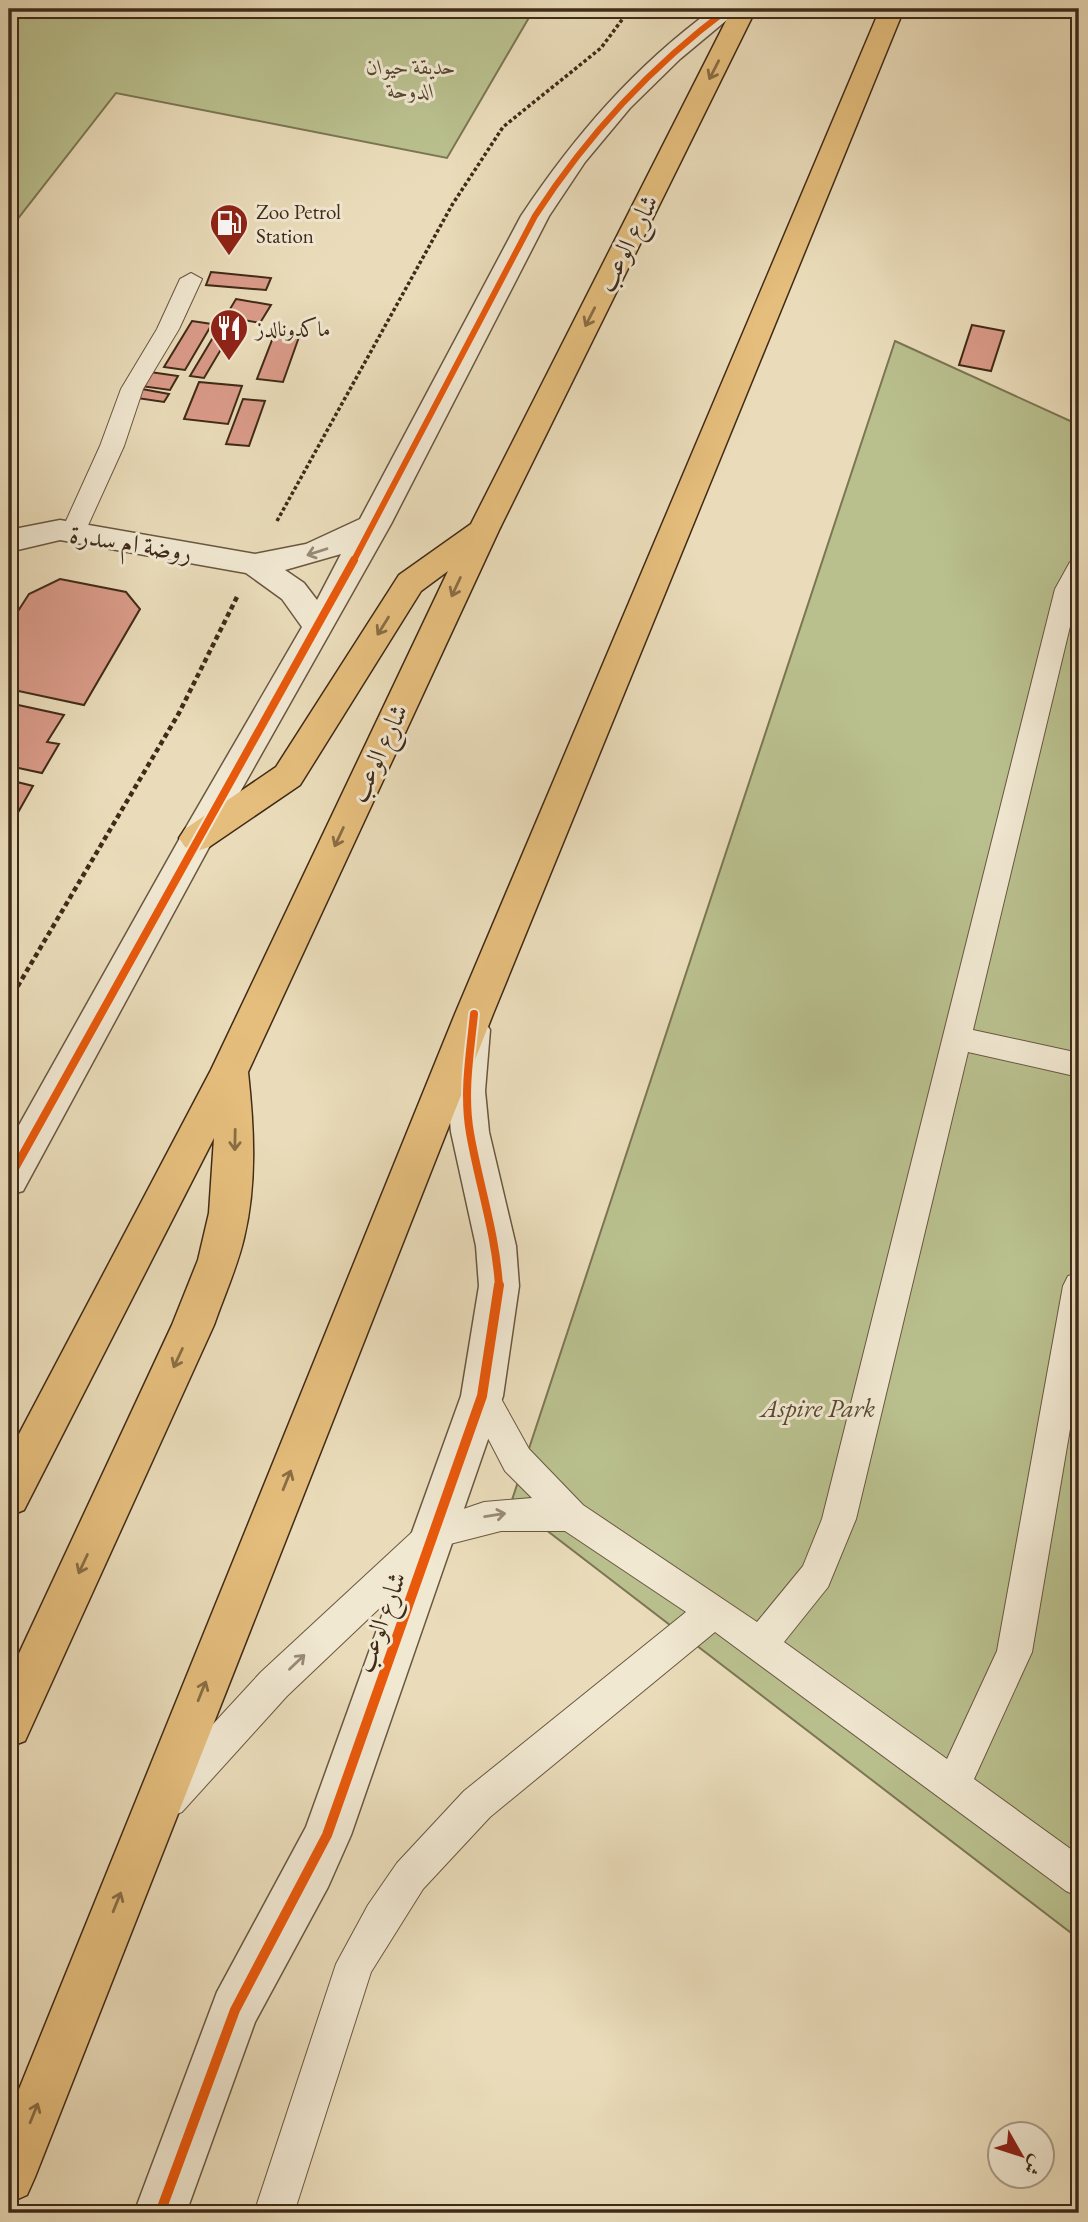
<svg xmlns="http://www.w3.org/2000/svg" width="1088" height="2222" font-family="'EB Garamond',Amiri,serif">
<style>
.green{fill:#b9c08e;stroke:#7c7653;stroke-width:2}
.building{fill:#da9b89;stroke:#402b18;stroke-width:2}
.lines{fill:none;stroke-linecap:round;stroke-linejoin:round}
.service-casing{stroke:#6a5740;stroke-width:2}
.minor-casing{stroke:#6a5740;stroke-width:3}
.primary-casing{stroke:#402b18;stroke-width:3}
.path-far1{stroke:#402b18;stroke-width:3.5;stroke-dasharray:3.5 2.5;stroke-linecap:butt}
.path{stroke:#402b18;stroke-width:4.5;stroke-dasharray:5 3.5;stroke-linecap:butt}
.service{fill:#f1e8d2;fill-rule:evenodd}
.minor{fill:#f1e8d2;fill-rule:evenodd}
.primary{fill:#e5be7d;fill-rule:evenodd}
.cycleway-far2-casing{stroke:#f1e8d2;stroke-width:10}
.cycleway-far1-casing{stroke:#f1e8d2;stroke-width:12}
.cycleway-casing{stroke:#f1e8d2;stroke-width:15}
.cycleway-far2{stroke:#e8590c;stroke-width:6}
.cycleway-far1{stroke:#e8590c;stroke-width:8}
.cycleway{stroke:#e8590c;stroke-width:10}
.oneway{stroke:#8a6d45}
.oneway2{stroke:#988a75}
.labels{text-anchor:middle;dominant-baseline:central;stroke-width:6;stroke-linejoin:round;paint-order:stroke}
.far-park-label{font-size:21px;font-style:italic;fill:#584930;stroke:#f1e8d2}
.far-poi-label{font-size:21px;fill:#402b18;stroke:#f1e8d2;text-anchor:start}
.street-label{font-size:26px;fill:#402b18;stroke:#f1e8d2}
.park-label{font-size:26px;font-style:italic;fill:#584930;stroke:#f1e8d2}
</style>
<rect width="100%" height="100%" fill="#eadcba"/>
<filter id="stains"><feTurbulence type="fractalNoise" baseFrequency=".00286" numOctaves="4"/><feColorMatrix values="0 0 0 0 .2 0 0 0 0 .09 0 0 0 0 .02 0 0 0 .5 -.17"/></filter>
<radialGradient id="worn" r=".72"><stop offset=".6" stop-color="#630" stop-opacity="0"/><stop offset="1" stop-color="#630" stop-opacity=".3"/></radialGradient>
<g class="green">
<polygon points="9,9 534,9 447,158 116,93 9,230"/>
<polygon points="895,341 1079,425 1079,1939 511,1503"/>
</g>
<g class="building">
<polygon points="211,272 271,278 266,290 206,285"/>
<polygon points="236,299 271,305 260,323 239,319 204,378 190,376"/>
<polygon points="192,321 212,324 185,370 164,367"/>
<polygon points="972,325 1004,331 991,371 959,365"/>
<polygon points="274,335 299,337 283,382 257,379"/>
<polygon points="150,372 178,376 170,390 141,386"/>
<polygon points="199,382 242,386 228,424 184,419"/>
<polygon points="142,389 169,394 164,402 137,398"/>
<polygon points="243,399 265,401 249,446 226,444"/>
<polygon points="60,579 126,592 140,609 84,705 9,689 9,625 29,594"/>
<polygon points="9,703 64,715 47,742 59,744 42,773 9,766"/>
<polygon points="9,780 33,786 16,816 9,814"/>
</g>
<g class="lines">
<defs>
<g id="service">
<polygon points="191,273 202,279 179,329 143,389 124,446 85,532 82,538 64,538 61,532 100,446 121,389 157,329 180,279"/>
<polygon points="1079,560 1079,589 973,1030 1079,1053 1079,1077 968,1052 856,1519 828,1587 784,1642 947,1759 997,1651 1063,1286 1068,1276 1079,1273 1079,1376 1032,1652 974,1779 1079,1855 1079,1897 1066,1891 715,1632 490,1817 423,1889 371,1972 294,2213 254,2213 336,1964 368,1905 397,1863 464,1791 686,1612 565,1531 501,1531 446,1545 287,1696 182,1812 169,1817 156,1812 151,1799 156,1786 261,1672 422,1523 484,1502 532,1498 505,1471 466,1396 470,1386 482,1382 494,1386 529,1449 583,1505 757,1622 803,1566 822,1519 1055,589 1070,562"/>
</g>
<g id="minor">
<path d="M713,9h27l-60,50 -50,49 -45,54 -36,54 -158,308 -178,316 -190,351 -14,4v-52l176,-314 117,-202 -20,-28 -36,-26 -186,-33 -51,12v-22l51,-10 195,34 51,-10 54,-25 161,-303c54,-81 114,-150 192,-207zM341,554l-24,46 -13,-17 -19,-13z"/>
<polygon points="471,1015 484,1020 490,1030 485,1091 489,1132 516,1246 519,1286 503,1396 351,1835 328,1887 255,2022 186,2213 134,2213 217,1992 306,1827 461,1396 479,1286 476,1246 451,1132 447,1091 452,1030 458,1020"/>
</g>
<g id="primary">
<path d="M732,9h24l-257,521 -251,542c6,55 9,112 -4,166 -7,30 -20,58 -30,87l-189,416 -16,6v-72l163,-350 26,-65 11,-47 5,-75 -190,372 -15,6v-63l202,-383 237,-499 -27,20 -121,194 -91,62 -12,4 -12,-4 -6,-9 6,-9 91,-62 123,-192 72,-51z"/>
<polygon points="880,9 904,9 493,1014 35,2177 27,2195 9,2203 9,2114 455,1014"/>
</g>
</defs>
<use href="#service" class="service-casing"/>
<use href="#minor" class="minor-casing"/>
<use href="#primary" class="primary-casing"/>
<polyline class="path-far1" points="277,521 452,205 503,127 601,48 630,9"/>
<polyline class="path" points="9,1001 179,713 237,597"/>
<use href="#service" class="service"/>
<use href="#minor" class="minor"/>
<use href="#primary" class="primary"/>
<defs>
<path id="cycleway-far2" d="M353,562l182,-346c53,-82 115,-149 193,-207"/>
<g id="cycleway-far1">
<path d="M474,1014c-4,40 -11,79 -4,119 9,52 26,101 29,154"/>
<polyline points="9,1179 354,560"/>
</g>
<polyline id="cycleway" points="160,2213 235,2010 327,1835 482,1396 499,1285"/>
</defs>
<use href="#cycleway-far2" class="cycleway-far2-casing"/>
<use href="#cycleway-far1" class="cycleway-far1-casing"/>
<use href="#cycleway" class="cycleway-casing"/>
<use href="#cycleway-far2" class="cycleway-far2"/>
<use href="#cycleway-far1" class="cycleway-far1"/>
<use href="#cycleway" class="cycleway"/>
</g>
<defs><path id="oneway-shaft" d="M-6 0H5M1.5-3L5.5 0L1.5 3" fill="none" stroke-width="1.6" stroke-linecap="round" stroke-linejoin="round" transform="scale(1.75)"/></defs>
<g class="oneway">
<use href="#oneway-shaft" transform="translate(714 70) rotate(117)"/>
<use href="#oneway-shaft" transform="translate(590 317) rotate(117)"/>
<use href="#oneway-shaft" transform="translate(456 587) rotate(115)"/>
<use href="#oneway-shaft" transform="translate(383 626) rotate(122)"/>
<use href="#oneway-shaft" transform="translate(339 837) rotate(115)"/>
<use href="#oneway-shaft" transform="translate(235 1140) rotate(91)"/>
<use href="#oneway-shaft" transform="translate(178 1358) rotate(115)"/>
<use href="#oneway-shaft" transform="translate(287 1480) rotate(-68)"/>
<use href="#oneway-shaft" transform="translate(83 1564) rotate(115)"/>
<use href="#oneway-shaft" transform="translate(202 1691) rotate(-68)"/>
<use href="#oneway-shaft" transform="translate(117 1902) rotate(-68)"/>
<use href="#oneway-shaft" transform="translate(34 2113) rotate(-68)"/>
</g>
<g class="oneway2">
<use href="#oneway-shaft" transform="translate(317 552) rotate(162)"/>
<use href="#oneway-shaft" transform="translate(495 1515) rotate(-9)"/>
<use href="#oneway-shaft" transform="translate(297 1662) rotate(-44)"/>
</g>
<defs>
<symbol id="fuel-pin" viewBox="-11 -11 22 30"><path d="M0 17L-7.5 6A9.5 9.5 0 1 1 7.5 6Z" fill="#8f2418" stroke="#f1e8d2"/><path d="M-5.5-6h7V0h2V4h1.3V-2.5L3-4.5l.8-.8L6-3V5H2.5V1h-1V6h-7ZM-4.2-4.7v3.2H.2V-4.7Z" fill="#fff"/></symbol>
<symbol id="restaurant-pin" viewBox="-11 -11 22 30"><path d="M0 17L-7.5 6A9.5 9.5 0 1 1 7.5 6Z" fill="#8f2418" stroke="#f1e8d2"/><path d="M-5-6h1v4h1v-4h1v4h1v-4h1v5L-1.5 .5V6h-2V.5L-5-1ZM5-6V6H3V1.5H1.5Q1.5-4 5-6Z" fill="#fff"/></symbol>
</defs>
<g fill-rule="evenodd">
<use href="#fuel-pin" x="207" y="201" width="44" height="60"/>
<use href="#restaurant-pin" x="207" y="306" width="44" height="60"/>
</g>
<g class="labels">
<g class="far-park-label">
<text x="411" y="66">حديقة حيوان<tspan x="411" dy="24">الدوحة</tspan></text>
</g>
<g class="far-poi-label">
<text x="256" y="211">Zoo Petrol<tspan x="256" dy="24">Station</tspan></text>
<text x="256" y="328">ماكدونالدز</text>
</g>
<g class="street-label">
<text transform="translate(627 243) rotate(-63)">شارع الوعب</text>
<text transform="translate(131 543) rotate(9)">روضة ام سدرة</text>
<text transform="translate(378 753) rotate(-65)">شارع الوعب</text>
<text transform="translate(380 1622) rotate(-70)">شارع الوعب</text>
</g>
<g class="park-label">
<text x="818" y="1408">Aspire Park</text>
</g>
</g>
<rect width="1088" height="2222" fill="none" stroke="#eadcba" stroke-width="35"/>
<rect x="10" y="10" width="1067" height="2201" fill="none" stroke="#402b18" stroke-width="3.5"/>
<rect x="18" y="18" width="1053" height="2187" fill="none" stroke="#402b18" stroke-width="2"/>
<g transform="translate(1021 2155) rotate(129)"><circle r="33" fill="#f1e8d2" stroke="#aa9c88" stroke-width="2"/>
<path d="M0-5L12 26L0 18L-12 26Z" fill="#8f2418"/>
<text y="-10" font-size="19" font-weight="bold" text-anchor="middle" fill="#402b18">ش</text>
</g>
<rect width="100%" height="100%" filter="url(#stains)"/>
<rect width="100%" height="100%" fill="url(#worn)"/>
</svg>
